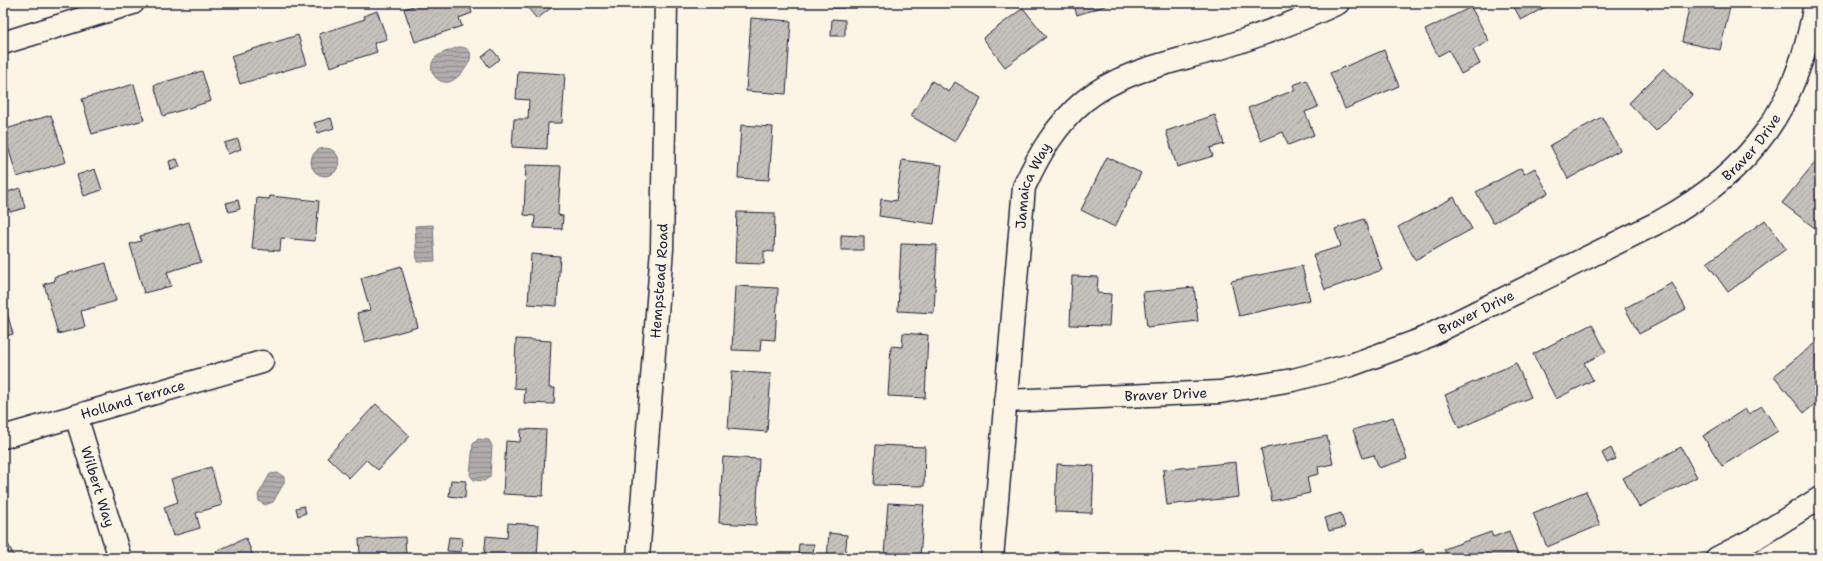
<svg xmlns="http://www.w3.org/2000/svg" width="1823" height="561" font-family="'Shantell Sans',sans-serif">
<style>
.water{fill:url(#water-rules);stroke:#78757e}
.building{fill:url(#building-hatch);stroke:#22223b}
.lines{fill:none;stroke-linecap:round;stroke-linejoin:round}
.minor-casing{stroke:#22223b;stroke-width:25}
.minor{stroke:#fcf5e5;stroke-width:22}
.labels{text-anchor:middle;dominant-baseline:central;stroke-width:3.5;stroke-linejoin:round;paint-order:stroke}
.street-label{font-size:14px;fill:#22223b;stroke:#fcf5e5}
</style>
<defs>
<pattern id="water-rules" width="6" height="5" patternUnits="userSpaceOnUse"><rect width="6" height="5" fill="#b2adab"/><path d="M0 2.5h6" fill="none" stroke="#908c8c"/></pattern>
<pattern id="building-hatch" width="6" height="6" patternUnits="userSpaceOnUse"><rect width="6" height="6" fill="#c6c1bb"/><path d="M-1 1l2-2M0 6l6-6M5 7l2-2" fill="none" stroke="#aaa6a2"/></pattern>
</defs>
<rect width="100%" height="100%" fill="#fcf5e5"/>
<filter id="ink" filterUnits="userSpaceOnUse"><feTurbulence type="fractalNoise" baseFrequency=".025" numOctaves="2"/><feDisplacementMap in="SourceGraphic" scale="8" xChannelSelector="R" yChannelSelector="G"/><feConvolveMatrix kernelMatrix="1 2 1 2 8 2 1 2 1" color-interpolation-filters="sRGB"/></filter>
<g filter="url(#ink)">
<g class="water">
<path d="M459,47c26,1 2,32 -10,35 -13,2 -22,-12 -15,-23 5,-6 17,-9 25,-12z"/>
<circle cx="325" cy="162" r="14"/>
<polygon points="433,225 435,261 417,262 415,226"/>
<polygon points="478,439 489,440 492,446 490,477 484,481 474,480 470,475 473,444"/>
<polygon points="278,473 284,477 284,483 273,502 265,505 259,501 258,495 270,474"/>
</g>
<g class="building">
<polygon points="422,3 469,3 472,13 459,18 462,26 415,42 404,9"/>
<polygon points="524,3 557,3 537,19"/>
<polygon points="833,3 845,3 844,8 832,8"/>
<polygon points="1073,3 1114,3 1077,15"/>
<polygon points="1512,3 1553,3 1521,20"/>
<polygon points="1690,3 1731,3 1720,50 1682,42"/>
<polygon points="1471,7 1489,41 1473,50 1480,64 1461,74 1449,50 1438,56 1425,30"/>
<polygon points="1023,8 1046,37 1005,67 983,38"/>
<polygon points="377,11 387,39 374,43 377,52 330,67 319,34 365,19 364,16"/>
<polygon points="751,18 791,21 786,94 746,91"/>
<polygon points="832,19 845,20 845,36 831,36"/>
<polygon points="298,35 307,64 240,84 231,56"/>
<polygon points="492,49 500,59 489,67 482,57"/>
<polygon points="1384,50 1399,86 1345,109 1330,73"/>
<polygon points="1664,68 1692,95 1656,131 1629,103"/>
<polygon points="202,71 211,101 163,116 154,85"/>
<polygon points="518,71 565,74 562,123 548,123 547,149 512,147 514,119 528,119 529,100 516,99"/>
<polygon points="1307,80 1318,107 1305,112 1314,135 1288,145 1283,132 1261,141 1248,108 1295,90 1293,85"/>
<polygon points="932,81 949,92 955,82 981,98 955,142 911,116"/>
<polygon points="134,84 144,120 92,134 82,99"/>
<polygon points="51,115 66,162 17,177 3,130"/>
<polygon points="1215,115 1224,144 1210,148 1213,156 1177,167 1166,131"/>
<polygon points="1602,117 1620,150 1568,179 1550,145"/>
<polygon points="331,118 334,128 318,133 314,123"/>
<polygon points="741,125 773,127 769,180 738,178"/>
<polygon points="238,139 241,149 228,154 224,143"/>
<polygon points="1107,157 1141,173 1115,227 1081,210"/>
<polygon points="177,159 180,167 171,170 169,161"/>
<polygon points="902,160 942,165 934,224 879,216 881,199 896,201"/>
<polygon points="1816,161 1820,164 1820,232 1782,203"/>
<polygon points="526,165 561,166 558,215 563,216 562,229 534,228 535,216 524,215"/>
<polygon points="1521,168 1524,174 1535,168 1548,193 1493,223 1476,192"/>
<polygon points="95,169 102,190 84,196 77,175"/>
<polygon points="20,188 25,208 10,212 4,193"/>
<polygon points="270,196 319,201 315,241 281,238 280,251 252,249 257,198 269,199"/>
<polygon points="1454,197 1472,229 1415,260 1398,227"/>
<polygon points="238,200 240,209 229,212 226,203"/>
<polygon points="737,212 775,213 774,252 764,251 764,264 735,263"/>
<polygon points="1364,219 1382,270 1325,290 1313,255 1341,246 1335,229"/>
<polygon points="1765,220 1786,249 1728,292 1707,263"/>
<polygon points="189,222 201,262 167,272 171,286 144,293 130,244 141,241 140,236"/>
<polygon points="841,235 864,236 864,250 841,250"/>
<polygon points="901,244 937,245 934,313 898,311"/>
<polygon points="531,254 560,256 557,306 528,304"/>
<polygon points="106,263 116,301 81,311 85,327 58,334 44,284 55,281 54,277"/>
<polygon points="401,266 418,327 365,342 357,313 370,310 361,278"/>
<polygon points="1302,266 1310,300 1239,316 1231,281"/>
<polygon points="1072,276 1098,277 1097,293 1111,294 1109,326 1070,325"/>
<polygon points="1672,283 1686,309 1639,334 1625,308"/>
<polygon points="735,286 778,288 775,340 761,339 760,351 732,350"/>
<polygon points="1194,287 1198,321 1147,327 1143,292"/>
<polygon points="3,298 13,334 3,337"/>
<polygon points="1592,324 1606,352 1584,363 1593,380 1556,399 1533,354"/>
<polygon points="903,333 928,335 925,398 888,396 891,346 902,347"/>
<polygon points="516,339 551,341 549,388 555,388 554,404 524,403 525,389 514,388"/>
<polygon points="1820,339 1820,400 1804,413 1774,376"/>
<polygon points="1516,363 1531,397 1459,428 1445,395"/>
<polygon points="732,371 771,374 767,432 728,429"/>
<polygon points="376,404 410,436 378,470 366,460 349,478 327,457"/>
<polygon points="1762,406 1778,431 1722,466 1703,436 1745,409 1748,414"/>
<polygon points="1393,417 1407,459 1379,468 1374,455 1363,458 1353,430"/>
<polygon points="521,429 546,430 543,496 503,494 506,441 520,442"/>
<polygon points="1327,436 1333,464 1318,467 1319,474 1307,477 1310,493 1272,501 1261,449"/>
<polygon points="876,445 925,447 924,486 874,485"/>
<polygon points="1681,447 1697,477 1639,507 1623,478"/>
<polygon points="1611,448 1616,459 1607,463 1602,453"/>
<polygon points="723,457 759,459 756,525 719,523"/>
<polygon points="1236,462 1239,497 1167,505 1163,470"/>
<polygon points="1057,464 1094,466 1092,513 1055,512"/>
<polygon points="211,467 222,505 196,513 200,528 173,536 164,507 178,502 171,479"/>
<polygon points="451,480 466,481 465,498 449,496"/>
<polygon points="1586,491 1600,525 1547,547 1533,513"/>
<polygon points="888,503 924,505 920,558 884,555"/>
<polygon points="304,506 306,513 298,516 296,508"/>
<polygon points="1341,513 1345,527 1329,531 1325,518"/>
<polygon points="508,523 539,525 537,558 484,558 486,536 507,538"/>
<polygon points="1509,531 1519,558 1448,558 1444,549 1491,532 1493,537"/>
<polygon points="829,533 847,535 845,558 827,558"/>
<polygon points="3,534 15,558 3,558"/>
<polygon points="405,537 406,558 335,558 335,556 360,555 359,539"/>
<polygon points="449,537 462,538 461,552 447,551"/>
<polygon points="246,538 254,558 219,558 216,551"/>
<polygon points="799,544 814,544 813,555 798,554"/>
<polygon points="1423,549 1426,558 1397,558"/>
<polygon points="1055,552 1089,554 1088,558 1054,558"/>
</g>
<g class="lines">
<defs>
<g id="minor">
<polyline points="3,43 133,3"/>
<path id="s1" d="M1005,401l215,-9 73,-12 58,-15 69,-25 241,-119c91,-50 138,-116 154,-218"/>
<path id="s2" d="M76,416l44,142"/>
<path id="s3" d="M3,437l259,-75"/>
<path id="s4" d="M638,558l24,-309 4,-246"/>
<path id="s5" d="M992,558l32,-371c15,-33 32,-62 60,-86 42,-34 100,-40 149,-57 36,-12 71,-25 105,-41"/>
<polyline points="1717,558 1756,538 1820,498"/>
</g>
</defs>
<use href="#minor" class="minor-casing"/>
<use href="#minor" class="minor"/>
</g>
</g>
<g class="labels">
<g class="street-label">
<text stroke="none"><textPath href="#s1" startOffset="809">Braver Drive</textPath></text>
<text stroke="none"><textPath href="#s5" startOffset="376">Jamaica Way</textPath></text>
<text stroke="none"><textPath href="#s4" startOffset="278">Hempstead Road</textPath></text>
<text stroke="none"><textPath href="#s1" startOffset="485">Braver Drive</textPath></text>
<text stroke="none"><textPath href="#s1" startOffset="161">Braver Drive</textPath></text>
<text stroke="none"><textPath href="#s3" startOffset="135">Holland Terrace</textPath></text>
<text stroke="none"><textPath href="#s2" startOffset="74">Wilbert Way</textPath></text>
</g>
</g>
<rect width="1823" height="561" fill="none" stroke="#fcf5e5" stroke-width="16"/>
<rect x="8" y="8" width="1807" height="545" fill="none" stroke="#22223b" stroke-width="1.5" filter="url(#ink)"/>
</svg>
